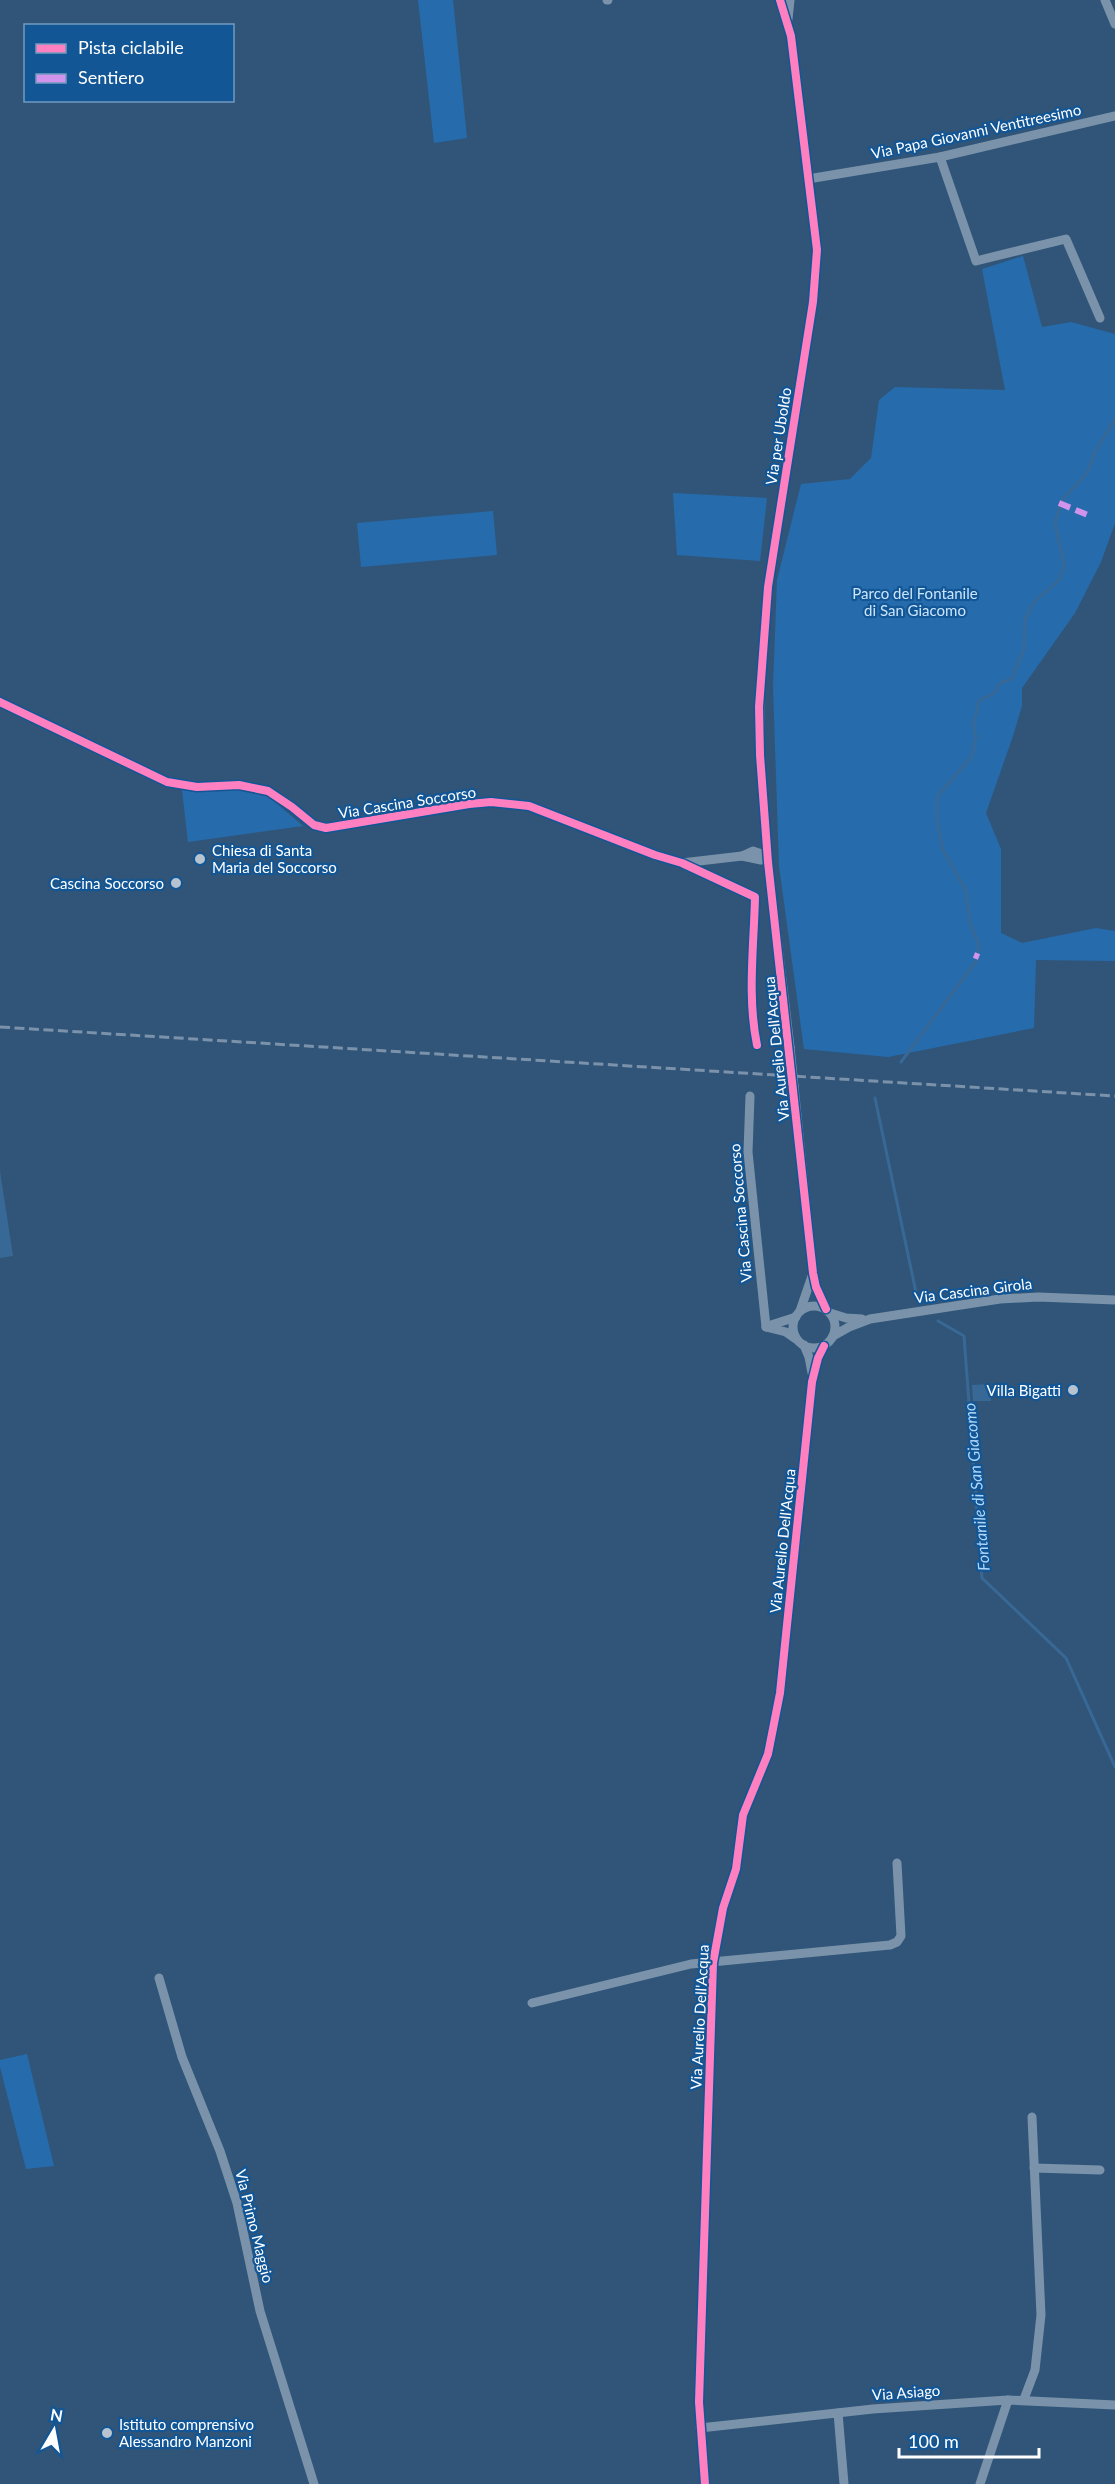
<svg xmlns="http://www.w3.org/2000/svg" width="1115" height="2484" font-family="Lato,sans-serif">
<style>
.green{fill:#266cad}
.water{fill:#386895}
.lines{fill:none;stroke-linecap:round;stroke-linejoin:round}
.stream{stroke:#386895;stroke-width:3}
.minor{stroke:#7a93ab;stroke-width:9}
.rail{stroke:#7b92aa;stroke-width:3;stroke-dasharray:10 4.5;stroke-linecap:butt}
.minor-bridge{stroke:#7a93ab;stroke-width:9}
.quiet{stroke:#d193ec;stroke-width:6;stroke-dasharray:12 6;stroke-linecap:butt}
.cycleway-casing{stroke:#125696;stroke-width:11}
.cycleway{stroke:#ff80c0;stroke-width:8}
.poi-dot{fill:#b7c4d0;stroke:#125696;stroke-width:2}
.labels{text-anchor:middle;dominant-baseline:central;stroke-width:4.5;stroke-linejoin:round;paint-order:stroke}
.street-label{font-size:15px;fill:#fff;stroke:#125696}
.park-label{font-size:15px;fill:#cbe5fd;stroke:#125696}
.poi-label{font-size:15px;fill:#fff;stroke:#125696;text-anchor:start}
.water-label{font-size:16px;font-style:italic;fill:#afd7fa;stroke:#125696}
</style>
<rect width="100%" height="100%" fill="#305578"/>
<g class="green">
<polygon points="418,0 453,0 467,138 434,143"/>
<polygon points="1023,256 1042,327 1071,322 1115,334 1115,523 1101,562 1075,613 1022,688 1022,706 1013,736 986,813 1001,849 1001,933 1022,943 1096,928 1115,931 1115,961 1036,960 1034,1028 888,1057 804,1049 779,866 773,687 777,580 801,484 850,479 871,458 879,400 895,387 1005,390 982,269"/>
<polygon points="673,493 767,498 760,561 677,555"/>
<polygon points="493,511 497,555 361,567 357,523"/>
<polygon points="234,787 269,797 303,826 188,842 182,790"/>
<polygon points="27,2054 54,2166 26,2169 0,2067 0,2060"/>
</g>
<g class="water">
<polygon points="0,1171 13,1256 0,1258"/>
<polygon points="990,1384 991,1401 973,1401 972,1385"/>
</g>
<g class="lines">
<g class="stream">
<polyline points="901,1062 977,960 979,945 970,923 966,891 942,848 937,819 937,797 972,756 976,737 973,727 979,701 994,693 1000,683 1012,679 1024,649 1025,620 1033,603 1059,580 1064,565 1055,522 1063,499 1087,473 1096,450 1115,419"/>
<polyline points="875,1098 918,1302"/>
<polyline points="938,1321 964,1336 982,1578 1066,1658 1115,1767"/>
</g>
<g class="minor">
<polyline points="607,0 608,0"/>
<polyline points="780,0 791,36 817,250 813,302 768,587 760,687 760,755 768,862 790,1047"/>
<polyline points="1105,0 1115,24"/>
<polyline points="788,19 790,0"/>
<polyline points="940,157 976,261 1066,239 1100,318"/>
<polyline points="808,179 940,157 1115,116"/>
<path d="M0,702l167,80 30,5 42,-2 29,6 24,16 22,18 12,3 143,-24 22,-2 38,4 126,49 27,8 73,34c-1,48 -8,100 2,148"/>
<polyline points="742,856 753,851 768,856"/>
<polyline points="682,863 742,856 761,860 768,856"/>
<polyline points="794,1086 813,1273 816,1287 826,1309"/>
<polyline points="750,1096 748,1152 766,1327"/>
<circle cx="814" cy="1327" r="21"/>
<polyline points="800,1311 812,1276"/>
<polyline points="830,1313 846,1318 862,1319"/>
<polyline points="768,1326 796,1317"/>
<polyline points="766,1327 786,1332 796,1339"/>
<polyline points="833,1336 849,1327 870,1319 1000,1299 1038,1297 1115,1300"/>
<polyline points="804,1345 809,1357 812,1373"/>
<polyline points="159,1978 182,2057 220,2151 237,2203 260,2311 314,2484"/>
<polyline points="532,2003 691,1964 890,1945 897,1942 901,1936 897,1863"/>
<polyline points="1034,2168 1100,2170"/>
<polyline points="1024,2399 1035,2370 1041,2315 1032,2117"/>
<polyline points="838,2413 844,2484"/>
<polyline points="700,2428 873,2409 1008,2400 1115,2405"/>
<polyline points="705,2484 699,2402 713,1963 723,1908 736,1869 743,1815 768,1754 780,1693 812,1382 818,1358 824,1346"/>
<polyline points="980,2484 1008,2400"/>
</g>
<polyline class="rail" points="0,1027 1115,1096"/>
<polyline class="minor-bridge" points="790,1047 794,1086"/>
<g class="quiet">
<polyline points="1059,503 1090,516"/>
<polyline points="974,955 979,957"/>
</g>
<defs>
<g id="cycleway">
<polyline points="780,0 791,36 817,250 813,302 768,587 759,707 760,755 768,862 813,1273 816,1287 826,1309"/>
<path d="M0,702l167,80 30,5 42,-2 29,6 24,16 22,18 12,3 143,-24 22,-2 38,4 126,49 27,8 73,34c-1,48 -8,100 2,148"/>
<polyline points="705,2484 699,2402 713,1963 723,1908 736,1869 743,1815 768,1754 780,1693 812,1382 818,1358 824,1346"/>
</g>
</defs>
<use href="#cycleway" class="cycleway-casing"/>
<use href="#cycleway" class="cycleway"/>
</g>
<g class="poi-dot">
<circle cx="200" cy="859" r="6"/>
<circle cx="176" cy="883" r="6"/>
<circle cx="1073" cy="1390" r="6"/>
<circle cx="107" cy="2433" r="6"/>
</g>
<g class="labels">
<g class="street-label">
<text transform="translate(976 131) rotate(-12)">Via Papa Giovanni Ventitreesimo</text>
<text transform="translate(778 436) rotate(-81)">Via per Uboldo</text>
<text transform="translate(407 802) rotate(-9)">Via Cascina Soccorso</text>
<text transform="translate(776 1049) rotate(-96)">Via Aurelio Dell'Acqua</text>
<text transform="translate(740 1213) rotate(-95)">Via Cascina Soccorso</text>
<text transform="translate(973 1290) rotate(-7)">Via Cascina Girola</text>
<text transform="translate(782 1541) rotate(-84)">Via Aurelio Dell'Acqua</text>
<text transform="translate(699 2017) rotate(-87)">Via Aurelio Dell'Acqua</text>
<text transform="translate(255 2226) rotate(76)">Via Primo Maggio</text>
<text transform="translate(906 2392) rotate(-4)">Via Asiago</text>
</g>
<g class="park-label">
<text x="915" y="593">Parco del Fontanile<tspan x="915" dy="17">di San Giacomo</tspan></text>
</g>
<g class="poi-label">
<text x="212" y="850">Chiesa di Santa<tspan x="212" dy="17">Maria del Soccorso</tspan></text>
<text x="164" y="883" text-anchor="end">Cascina Soccorso</text>
<text x="1061" y="1390" text-anchor="end">Villa Bigatti</text>
<text x="119" y="2424">Istituto comprensivo<tspan x="119" dy="17">Alessandro Manzoni</tspan></text>
</g>
<g class="water-label">
<text transform="translate(976 1487) rotate(-95)">Fontanile di San Giacomo</text>
</g>
</g>
<rect x="24" y="24" width="210" height="78" fill="#125696" stroke="#719ac0" stroke-width="1.5"/>
<rect x="36" y="44" width="30" height="9" fill="#ff80c0" stroke="#719ac0" stroke-width="1.5"/>
<text x="78" y="54" font-size="18" fill="#ffffff">Pista ciclabile</text>
<rect x="36" y="74" width="30" height="9" fill="#d193ec" stroke="#719ac0" stroke-width="1.5"/>
<text x="78" y="84" font-size="18" fill="#ffffff">Sentiero</text>
<g transform="translate(54 2430) rotate(10)" stroke="#125696" stroke-width="4.5" paint-order="stroke">
<path d="M0-4.5L10 22L0 15L-10 22Z" fill="#ffffff"/>
<text y="-9" font-size="16" font-weight="bold" text-anchor="middle" fill="#ffffff">N</text>
</g>
<path d="M899 2448v9h140v-9" fill="none" stroke="#ffffff" stroke-width="3"/>
<text x="908" y="2448" font-size="18" fill="#ffffff" stroke="#125696" stroke-width="4.5" paint-order="stroke">100 m</text>
</svg>
